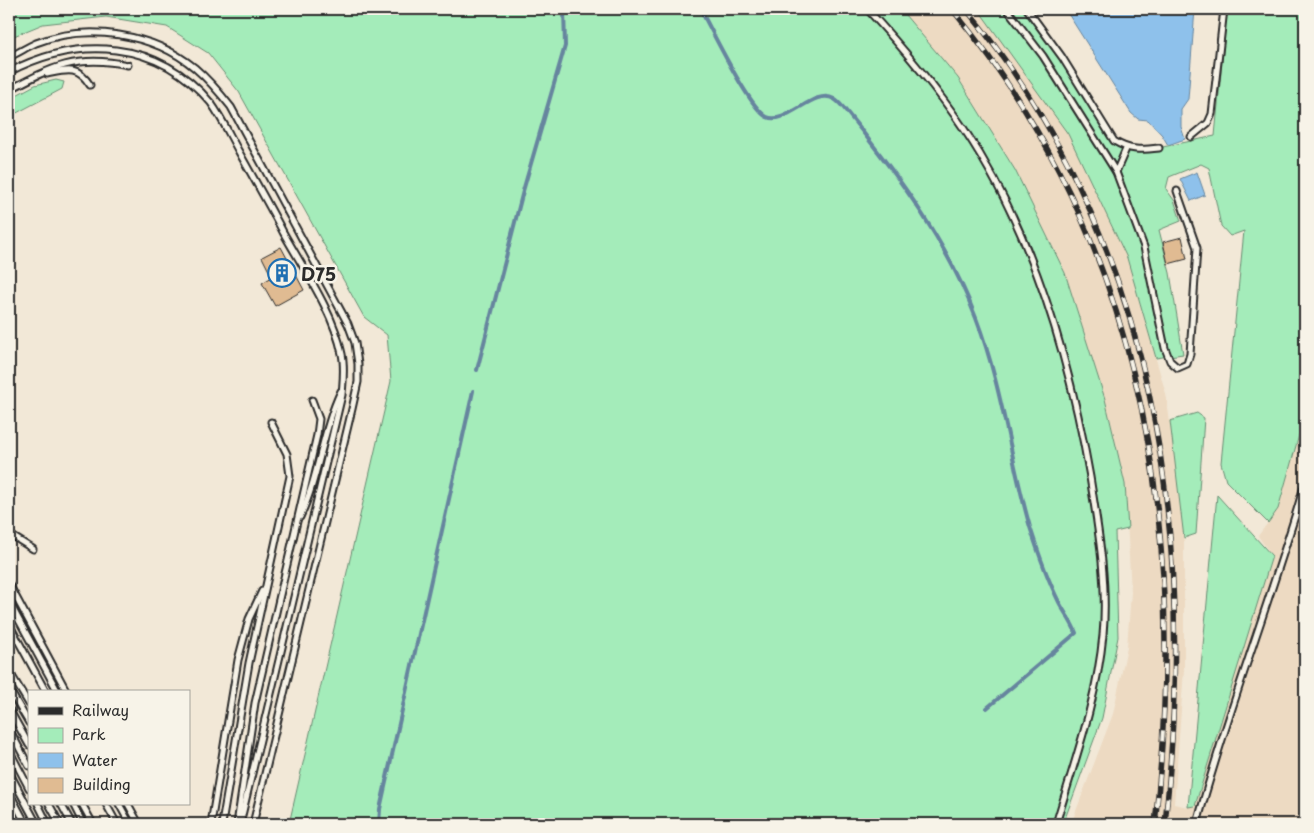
<svg xmlns="http://www.w3.org/2000/svg" width="1314" height="833" font-family="'Playpen Sans',sans-serif">
<style>
.built{fill:#eddac2}
.green{fill:#a4ecba;stroke:#688c72}
.water{fill:#8ec1eb;stroke:#66859e}
.lines{fill:none;stroke-linecap:round;stroke-linejoin:round}
.stream{stroke:#66859e;stroke-width:4}
.building{fill:#e0bb92;stroke:#2b2b2b}
.lane-casing{stroke:#2b2b2b;stroke-width:9}
.lane{stroke:#f7f3e8;stroke-width:5}
.rail-casing{stroke:#2b2b2b;stroke-width:5.5}
.rail{stroke:#f7f3e8;stroke-width:4;stroke-dasharray:11;stroke-linecap:butt}
.labels{text-anchor:middle;dominant-baseline:central;stroke-width:5;stroke-linejoin:round;paint-order:stroke}
.poi-label{font-size:18px;font-weight:bold;fill:#2b2b2b;stroke:#f7f3e8;text-anchor:start}
</style>
<rect width="100%" height="100%" fill="#f2e8d7"/>
<filter id="ink" filterUnits="userSpaceOnUse"><feTurbulence type="fractalNoise" baseFrequency=".02" numOctaves="2"/><feDisplacementMap in="SourceGraphic" scale="10" xChannelSelector="R" yChannelSelector="G"/><feConvolveMatrix kernelMatrix="1 2 1 2 8 2 1 2 1" color-interpolation-filters="sRGB"/></filter>
<g filter="url(#ink)">
<polygon class="built" points="900,9 978,9 1000,34 1068,134 1127,258 1166,394 1184,522 1184,670 1174,804 1188,807 1272,556 1258,536 1278,509 1305,414 1305,824 1071,824 1113,714 1127,647 1131,592 1125,484 1105,399 1065,273 1015,170 958,78"/>
<g class="green">
<polygon points="9,9 900,9 958,78 1015,170 1065,273 1105,399 1125,484 1128,529 1115,532 1118,637 1102,718 1063,824 1054,824 1050,819 1048,824 289,824 391,381 387,335 364,317 239,92 208,53 167,27 106,17 43,24 9,38"/>
<polygon points="978,9 1026,9 1117,142 1139,152 1215,136 1227,9 1305,9 1305,414 1278,509 1268,523 1226,481 1221,463 1244,231 1230,236 1221,226 1209,168 1201,164 1169,177 1166,189 1174,200 1181,221 1159,230 1170,273 1183,354 1156,358 1127,258 1068,134"/>
<polygon points="56,80 64,82 62,89 9,117 9,99 35,85"/>
<polygon points="1197,413 1204,418 1196,534 1184,538 1170,421"/>
<polygon points="1217,495 1272,556 1195,806 1188,807"/>
</g>
<g class="water">
<polygon points="1065,9 1195,9 1188,99 1181,109 1181,127 1185,139 1168,145 1162,135 1148,120 1138,119 1131,113"/>
<polygon points="1197,172 1205,195 1191,201 1180,179"/>
</g>
<g class="lines">
<g class="stream">
<path d="M700,9c12,21 49,99 67,108 19,9 48,-30 67,-18 6,3 12,12 16,17 50,62 98,128 126,202 26,68 34,140 54,209 8,25 17,51 29,75 5,10 13,20 17,31l-89,75"/>
<polyline points="477,370 523,191 565,46 564,9"/>
<polyline points="379,824 380,809 473,391"/>
</g>
</g>
<g class="building">
<polygon points="1182,237 1187,259 1168,264 1163,242"/>
<polygon points="281,247 304,290 275,306 262,283 272,277 262,257"/>
</g>
<g class="lines">
<defs>
<g id="lane">
<path d="M867,9c35,38 68,77 97,120 69,103 105,227 126,348 8,51 18,106 13,158 -6,65 -29,128 -47,189"/>
<polyline points="1007,9 1043,56 1116,172 1126,149"/>
<path d="M1027,9l35,48 52,84c16,10 27,9 45,7"/>
<path d="M9,57c9,-4 18,-10 27,-14 51,-20 117,-10 159,25 14,12 25,25 36,39l117,217 7,19 3,21v18l-6,27 -99,415"/>
<path d="M9,72c69,-36 149,-33 202,31 11,15 19,33 28,49 15,27 30,53 44,80 20,36 51,81 59,122 3,14 1,27 0,41l-102,429"/>
<path d="M47,74c20,-4 31,-8 43,11"/>
<path d="M9,90c43,-23 68,-36 119,-25"/>
<polyline points="1191,137 1208,123 1212,114 1224,9"/>
<polyline points="1116,172 1144,247 1165,348 1170,361 1178,368 1187,364 1190,354 1197,248 1177,191"/>
<path d="M300,517c19,-40 22,-86 41,-126"/>
<polyline points="9,534 33,549"/>
<polyline points="9,584 67,692"/>
<polyline points="9,602 58,692"/>
<polyline points="9,624 46,692"/>
<polyline points="9,671 29,704"/>
<polyline points="9,689 29,723"/>
<polyline points="9,709 29,745"/>
<polyline points="9,729 29,766"/>
<polyline points="9,750 29,788"/>
<polyline points="9,772 37,824"/>
<polyline points="9,792 26,824"/>
<polyline points="38,804 48,824"/>
<polyline points="49,804 60,824"/>
<polyline points="61,804 72,824"/>
<polyline points="73,804 83,824"/>
<polyline points="82,804 93,824"/>
<polyline points="106,804 117,824"/>
<polyline points="119,804 130,824"/>
<polyline points="128,804 139,824"/>
<polyline points="9,814 14,824"/>
<polyline points="211,824 238,660 249,619 262,591"/>
<polyline points="222,824 249,663 290,476 287,454 271,422"/>
<polyline points="237,824 255,703 317,435 319,419 312,400"/>
<path d="M1197,824c31,-115 75,-227 108,-341"/>
</g>
</defs>
<use href="#lane" class="lane-casing"/>
<use href="#lane" class="lane"/>
<defs>
<g id="rail">
<path d="M952,9c193,233 236,522 203,815"/>
<path d="M966,9c192,233 230,523 199,815"/>
<polyline points="1300,824 1305,806"/>
</g>
</defs>
<use href="#rail" class="rail-casing"/>
<use href="#rail" class="rail"/>
</g>
</g>
<defs>
<symbol id="building-ring" viewBox="-11 -11 22 22"><circle r="9.5" fill="#f7f3e8" stroke="#1f6fb2" stroke-width="1.5"/><path d="M-4-6H4V6H1V3H-1V6H-4ZM-2.5-4.3h1.7v1.8h-1.7ZM.8-4.3h1.7v1.8H.8ZM-2.5-1h1.7V.8h-1.7ZM.8-1h1.7V.8H.8Z" fill="#1f6fb2"/></symbol>
</defs>
<g fill-rule="evenodd">
<use href="#building-ring" x="266" y="257" width="32" height="32"/>
</g>
<g class="labels">
<g class="poi-label">
<text x="301" y="273">D75</text>
</g>
</g>
<rect width="1314" height="833" fill="none" stroke="#f7f3e8" stroke-width="30"/>
<rect x="15" y="15" width="1284" height="803" fill="none" stroke="#2b2b2b" stroke-width="2" filter="url(#ink)"/>
<rect x="28" y="690" width="162" height="115" fill="#f7f3e8" stroke="#a5a39c"/>
<rect x="38" y="707" width="25" height="8" fill="#2b2b2b" stroke="#a5a39c"/>
<text x="72" y="716" font-size="15" fill="#2b2b2b">Railway</text>
<rect x="38" y="728" width="25" height="15" fill="#a4ecba" stroke="#a5a39c"/>
<text x="72" y="740" font-size="15" fill="#2b2b2b">Park</text>
<rect x="38" y="753" width="25" height="15" fill="#8ec1eb" stroke="#a5a39c"/>
<text x="72" y="766" font-size="15" fill="#2b2b2b">Water</text>
<rect x="38" y="778" width="25" height="15" fill="#e0bb92" stroke="#a5a39c"/>
<text x="72" y="790" font-size="15" fill="#2b2b2b">Building</text>
</svg>
